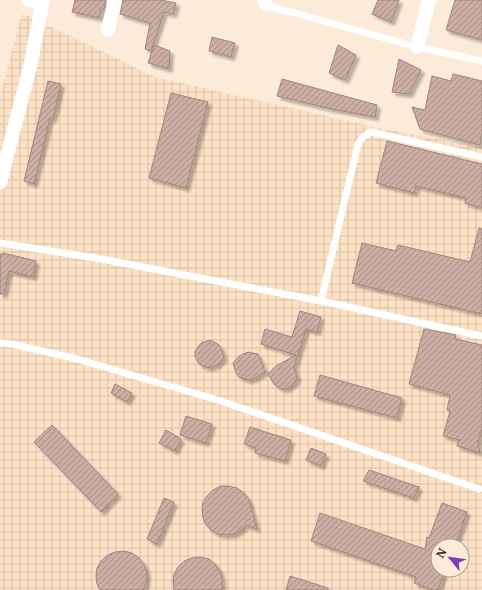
<svg xmlns="http://www.w3.org/2000/svg" width="482" height="590" font-family="Merriweather,serif">
<style>
.industrial{fill:url(#industrial-grid);fill-rule:evenodd}
.building{fill:url(#building-hatch);stroke:#a0837a;filter:url(#shadow)}
.lines{fill:none;stroke-linecap:round;stroke-linejoin:round}
.lane{stroke:#fff;stroke-width:7}
.street{stroke:#fff;stroke-width:14}
</style>
<defs>
<pattern id="industrial-grid" width="8" height="8" patternUnits="userSpaceOnUse"><rect width="8" height="8" fill="#fde2c5"/><path d="M0 4h8M4 0v8" fill="none" stroke="#d9c2a9"/></pattern>
<pattern id="building-hatch" width="6" height="6" patternUnits="userSpaceOnUse"><rect width="6" height="6" fill="#ccaea4"/><path d="M-1 1l2-2M0 6l6-6M5 7l2-2" fill="none" stroke="#a68e85"/></pattern>
<filter id="shadow"><feDropShadow dx="3.5" dy="3.5" stdDeviation="1" flood-color="#0004"/></filter>
</defs>
<rect width="100%" height="100%" fill="#fdebd9"/>
<path class="industrial" d="M22,13l133,64 229,52 98,18v443h-482v-494zM438,546h24v24h-24z"/>
<g class="building">
<polygon points="75,0 106,0 104,9 101,9 99,18 72,12"/>
<polygon points="123,0 161,0 176,3 173,14 164,12 151,51 145,49 150,23 120,14"/>
<polygon points="378,0 399,0 391,22 372,14"/>
<polygon points="455,0 482,0 482,40 446,30"/>
<polygon points="212,37 235,43 231,57 209,51"/>
<polygon points="154,45 170,51 169,69 148,63"/>
<polygon points="338,45 356,55 345,80 329,73"/>
<polygon points="399,59 421,70 409,94 392,92"/>
<polygon points="453,74 482,81 482,132 480,145 420,129 412,107 425,110 432,76 451,81"/>
<polygon points="282,79 377,105 375,117 332,109 277,96"/>
<polygon points="48,81 61,84 53,119 50,118 34,184 24,181"/>
<polygon points="171,93 208,102 186,188 149,178"/>
<polygon points="387,141 482,164 482,208 465,203 466,198 416,186 414,193 376,183"/>
<polygon points="479,228 482,229 482,314 352,283 362,243 396,251 398,245 470,262"/>
<polygon points="3,253 36,261 33,277 9,271 4,294 0,294 0,254 3,255"/>
<polygon points="300,311 321,317 317,332 306,329 294,367 297,378 295,382 287,389 282,389 278,387 274,384 268,374 276,366 296,355 261,344 265,329 292,337"/>
<polygon points="424,329 456,335 455,339 482,345 482,429 478,442 480,453 457,446 459,440 443,436 450,411 447,410 450,395 409,384"/>
<polygon points="210,340 218,344 221,348 224,358 217,365 208,368 199,364 195,356 195,351 201,343"/>
<polygon points="248,352 258,354 265,372 253,379 248,380 239,377 236,373 233,363 239,356"/>
<polygon points="320,375 402,398 397,418 314,396"/>
<polygon points="115,384 132,393 127,402 111,393"/>
<polygon points="186,416 212,424 206,443 180,435"/>
<polygon points="52,425 118,494 101,512 34,442"/>
<polygon points="250,427 291,440 285,461 255,453 256,448 244,444"/>
<polygon points="166,430 181,439 175,451 159,443"/>
<polygon points="311,448 326,454 321,466 306,460"/>
<polygon points="369,470 419,487 414,498 363,481"/>
<polygon points="221,486 229,486 237,488 244,493 249,500 257,529 246,525 241,530 234,534 226,535 218,534 211,530 206,525 203,518 202,510 203,502 207,496 213,490"/>
<polygon points="164,498 174,502 157,544 147,539"/>
<polygon points="442,503 467,512 455,546 438,546 438,570 445,570 438,590 433,590 414,583 416,577 311,541 320,513 425,549 427,537 429,538"/>
<polygon points="124,551 132,553 139,558 145,566 147,574 146,583 143,590 100,590 97,584 96,576 97,568 101,561 108,555 115,552"/>
<polygon points="200,557 209,559 215,564 220,571 222,579 222,590 174,590 173,581 174,574 178,567 184,561 192,558"/>
<polygon points="290,576 328,588 328,590 286,590"/>
</g>
<g class="lines">
<g class="lane">
<polyline points="266,4 280,10 291,12 417,47 482,61"/>
<polyline points="0,243 96,258 321,301 482,336"/>
<polyline points="321,301 358,144 363,137 371,132 482,157"/>
<polyline points="0,343 12,344 77,359 221,401 479,489"/>
</g>
<g class="street">
<polyline points="29,0 42,3"/>
<polyline points="264,0 266,4"/>
<polyline points="108,30 115,0"/>
<polyline points="417,47 429,0"/>
<polyline points="0,183 30,67 43,0"/>
</g>
</g>
<g transform="translate(450 558) rotate(299)"><circle r="19" fill="#fdebd9" stroke="#ab9d8f"/>
<path d="M0-3L7 15L0 10L-7 15Z" fill="#7a3db3"/>
<text y="-6" font-size="11" font-weight="bold" text-anchor="middle" fill="#302820">N</text>
</g>
</svg>
